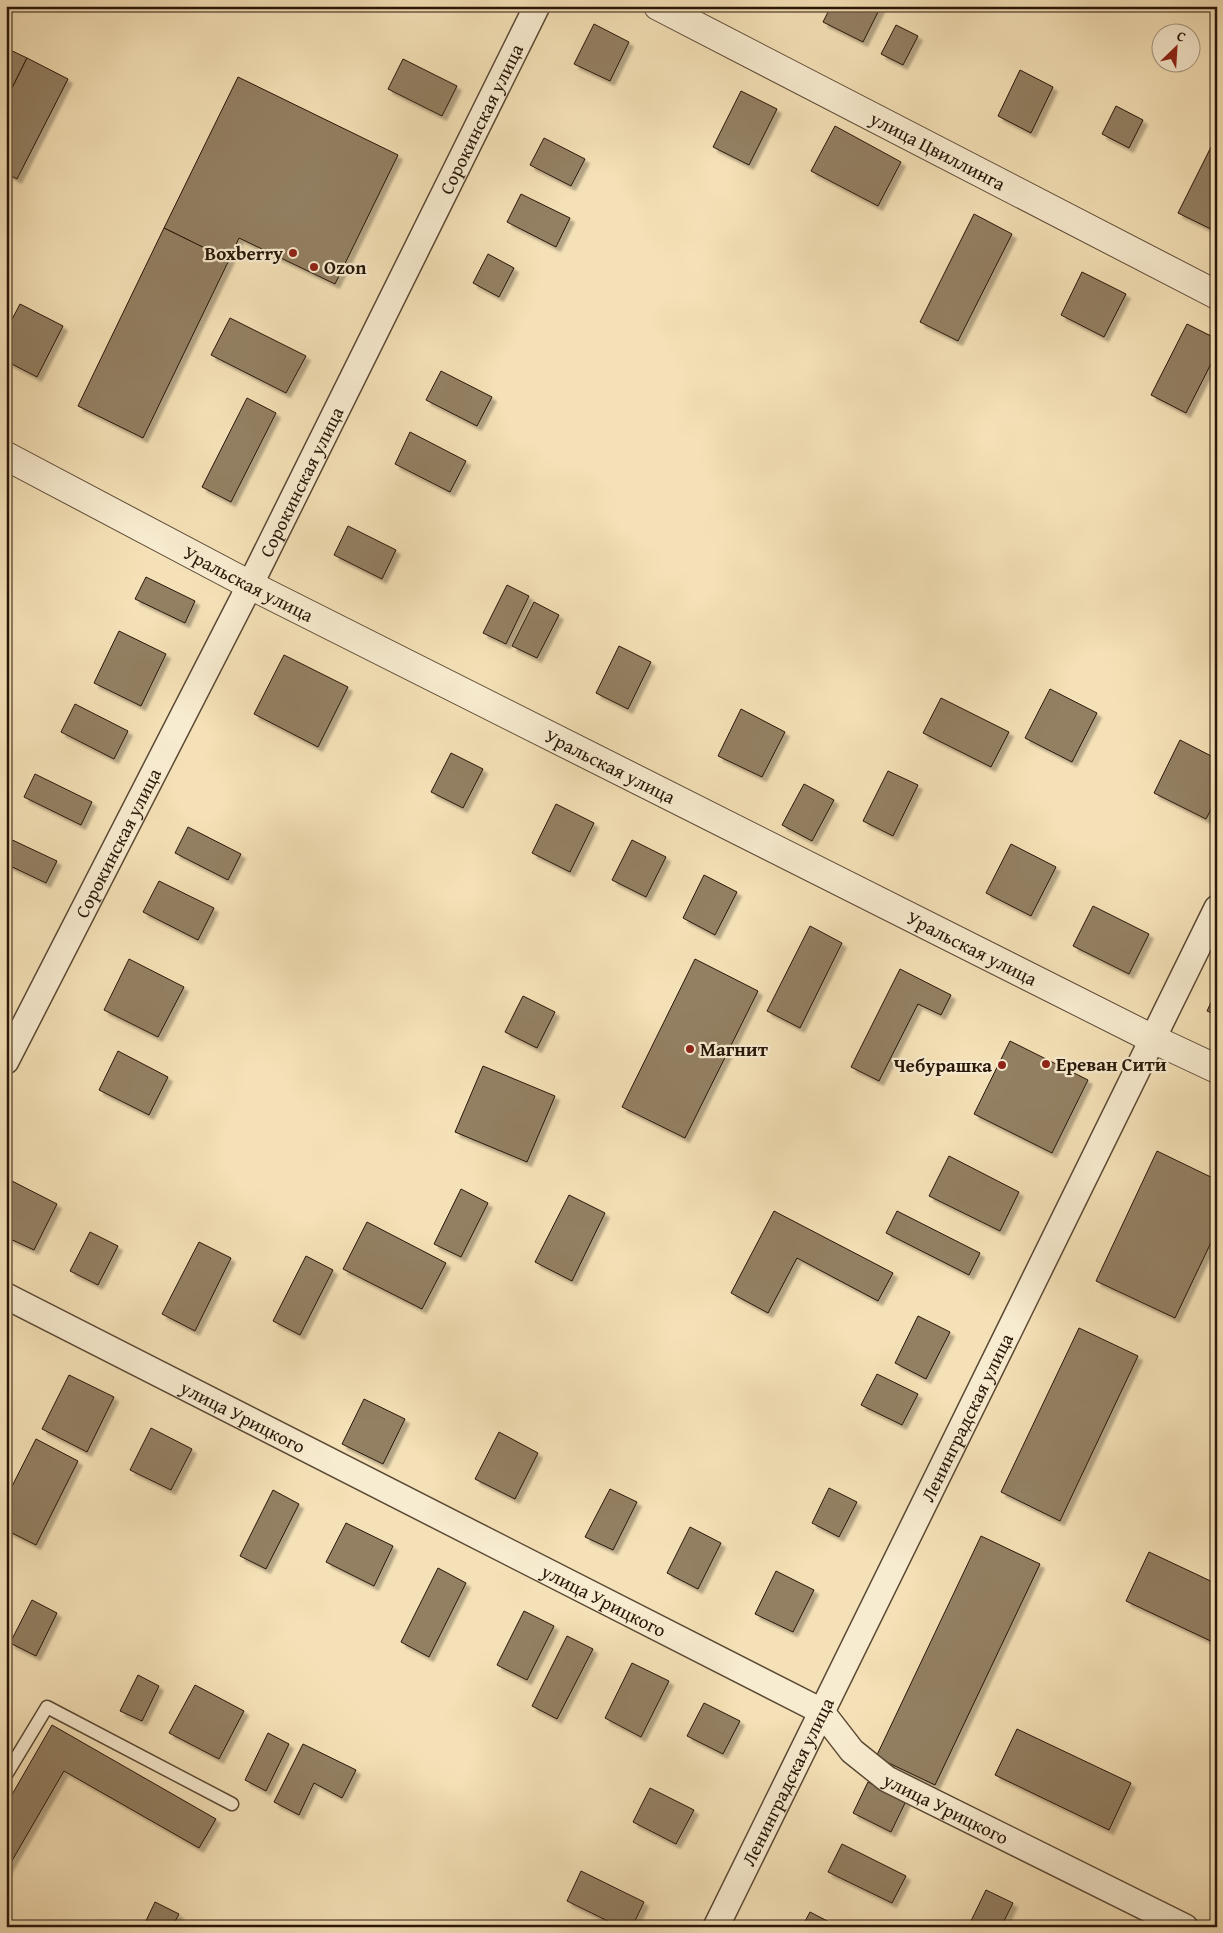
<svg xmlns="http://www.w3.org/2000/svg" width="1223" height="1933" font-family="'Gentium Book Plus',serif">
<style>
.building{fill:#938063;stroke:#281608;filter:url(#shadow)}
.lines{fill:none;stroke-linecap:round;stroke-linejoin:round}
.service-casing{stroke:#5b4934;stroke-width:15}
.minor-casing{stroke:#5b4934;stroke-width:28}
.tertiary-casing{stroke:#5b4934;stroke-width:30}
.service{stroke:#f8ecd0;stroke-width:12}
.minor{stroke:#f8ecd0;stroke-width:25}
.tertiary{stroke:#f8ecd0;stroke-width:28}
.poi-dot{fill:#8f2418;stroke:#f8ecd0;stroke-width:2}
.labels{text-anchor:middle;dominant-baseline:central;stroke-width:4.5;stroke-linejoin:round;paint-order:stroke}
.street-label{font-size:19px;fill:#281608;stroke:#f8ecd0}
.poi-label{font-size:19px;font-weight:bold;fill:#281608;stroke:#f8ecd0;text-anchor:start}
</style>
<defs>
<filter id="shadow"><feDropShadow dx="4.5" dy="4.5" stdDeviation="1" flood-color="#0004"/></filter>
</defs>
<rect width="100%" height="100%" fill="#f5e1b7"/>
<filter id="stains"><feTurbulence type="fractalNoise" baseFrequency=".004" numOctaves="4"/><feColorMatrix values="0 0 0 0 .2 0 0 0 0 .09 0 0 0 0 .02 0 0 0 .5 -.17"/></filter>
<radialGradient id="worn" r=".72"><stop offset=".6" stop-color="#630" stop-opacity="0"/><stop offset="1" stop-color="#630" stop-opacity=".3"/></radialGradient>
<g class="building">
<polygon points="831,6 881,6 863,42 823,22"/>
<polygon points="594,24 629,42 610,81 574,64"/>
<polygon points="896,25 918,36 903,65 881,54"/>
<polygon points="6,48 27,58 6,100"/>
<polygon points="27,58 68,79 17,179 6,173 6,100"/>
<polygon points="403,59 457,86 442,116 388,89"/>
<polygon points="1020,70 1053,87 1031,133 998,116"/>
<polygon points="238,77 398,155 335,284 239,238 229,260 164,228"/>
<polygon points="741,91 777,109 749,165 713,147"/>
<polygon points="1116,106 1143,120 1129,148 1102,134"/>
<polygon points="835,126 901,162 878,206 811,171"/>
<polygon points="1217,135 1217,232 1178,213"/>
<polygon points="544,138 585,159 571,186 530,165"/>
<polygon points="521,194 570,218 556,247 507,222"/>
<polygon points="974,214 1012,234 958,341 920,322"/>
<polygon points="164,228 229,260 143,438 78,406"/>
<polygon points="488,254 514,268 499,297 473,283"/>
<polygon points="1082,272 1126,294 1104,337 1061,315"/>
<polygon points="20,304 63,326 37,377 6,361 6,331"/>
<polygon points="230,318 306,356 286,393 211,355"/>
<polygon points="1187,324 1217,339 1217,352 1186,413 1151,395"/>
<polygon points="441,371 492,397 477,426 426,400"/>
<polygon points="247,398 276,413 231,502 202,487"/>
<polygon points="410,432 466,461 450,492 395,464"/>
<polygon points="348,526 396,550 382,579 334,555"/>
<polygon points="146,577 195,601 185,623 135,599"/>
<polygon points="507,585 529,596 506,644 483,633"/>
<polygon points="534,602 559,615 537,658 512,646"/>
<polygon points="119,631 166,654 141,706 94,683"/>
<polygon points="619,646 651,662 628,709 596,693"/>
<polygon points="284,655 348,687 318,747 254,714"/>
<polygon points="1050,689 1097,713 1072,762 1025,738"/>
<polygon points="941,698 1009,732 991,767 923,733"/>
<polygon points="75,704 128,731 114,759 61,732"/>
<polygon points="741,709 785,732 762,777 718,756"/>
<polygon points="1180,740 1217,759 1217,798 1206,819 1154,793"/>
<polygon points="451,753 483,769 463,808 431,792"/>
<polygon points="888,771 918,785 893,836 863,821"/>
<polygon points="35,774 92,802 81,825 24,797"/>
<polygon points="804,784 834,800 812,841 782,825"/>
<polygon points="556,804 594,823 570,872 532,853"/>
<polygon points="188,827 241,854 228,880 175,853"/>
<polygon points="6,837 57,861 46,883 6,864"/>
<polygon points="632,840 666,857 646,897 612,880"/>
<polygon points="1011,844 1056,867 1031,916 986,893"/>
<polygon points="704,875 737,892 715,935 683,918"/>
<polygon points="159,881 214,908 198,940 143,912"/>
<polygon points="1093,906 1149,934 1129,974 1073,946"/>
<polygon points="810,926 842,943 800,1028 767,1011"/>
<polygon points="129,959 184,987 158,1037 104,1010"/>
<polygon points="695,959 758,991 685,1138 622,1107"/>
<polygon points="900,969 951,995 941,1015 918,1004 879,1081 851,1067"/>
<polygon points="1217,990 1217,1015 1207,1011"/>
<polygon points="523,996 555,1012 537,1048 505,1032"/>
<polygon points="1010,1041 1088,1080 1052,1153 974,1114"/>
<polygon points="118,1051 168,1077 149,1115 99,1090"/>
<polygon points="483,1066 555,1096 527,1162 455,1132"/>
<polygon points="1157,1151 1217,1180 1217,1230 1175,1318 1096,1281"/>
<polygon points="949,1156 1019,1192 1000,1231 929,1196"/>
<polygon points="8,1179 57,1204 34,1250 6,1237 6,1182"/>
<polygon points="461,1189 488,1203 461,1257 434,1244"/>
<polygon points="569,1195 605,1213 572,1281 535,1262"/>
<polygon points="774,1211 893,1273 878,1301 797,1258 768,1313 731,1293"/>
<polygon points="897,1211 980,1253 969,1275 886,1233"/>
<polygon points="367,1222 446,1263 422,1309 343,1269"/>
<polygon points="90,1232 118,1246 98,1285 70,1271"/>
<polygon points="199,1242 231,1258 195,1331 162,1314"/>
<polygon points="306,1256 333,1270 300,1335 273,1321"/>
<polygon points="918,1316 950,1332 926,1379 895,1363"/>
<polygon points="1079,1328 1138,1356 1060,1521 1001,1492"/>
<polygon points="877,1374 918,1394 902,1425 861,1405"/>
<polygon points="69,1375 114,1397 87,1452 42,1429"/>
<polygon points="364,1399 405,1419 383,1464 342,1444"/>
<polygon points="151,1428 192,1449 171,1490 130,1470"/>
<polygon points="499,1432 538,1453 515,1499 475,1479"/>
<polygon points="36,1439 78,1461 36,1545 6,1530 6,1498"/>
<polygon points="829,1488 857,1502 839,1537 812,1523"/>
<polygon points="610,1489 637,1502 613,1550 585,1537"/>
<polygon points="273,1490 299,1504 266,1569 240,1556"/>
<polygon points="346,1523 393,1546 374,1586 326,1562"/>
<polygon points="690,1527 721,1543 698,1589 667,1573"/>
<polygon points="981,1536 1040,1564 935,1785 876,1757"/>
<polygon points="1149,1552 1217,1584 1217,1644 1126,1601"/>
<polygon points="438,1568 466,1583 429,1657 401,1642"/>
<polygon points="776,1571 814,1590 793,1632 755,1614"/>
<polygon points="32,1600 57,1613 36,1656 10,1643"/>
<polygon points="524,1611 554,1626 527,1680 497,1665"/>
<polygon points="567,1636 593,1649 557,1719 532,1706"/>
<polygon points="632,1663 669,1681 641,1737 605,1718"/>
<polygon points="138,1675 159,1686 142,1721 120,1711"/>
<polygon points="195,1685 244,1711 219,1759 169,1733"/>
<polygon points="704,1703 740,1721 723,1754 687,1736"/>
<polygon points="52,1725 216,1819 199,1848 64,1771 6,1871 6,1805"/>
<polygon points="1017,1729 1131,1783 1109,1830 995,1775"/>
<polygon points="268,1733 289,1744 266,1791 245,1780"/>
<polygon points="303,1744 356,1770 342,1798 314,1783 299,1815 274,1802"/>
<polygon points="868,1782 906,1801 891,1832 853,1813"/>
<polygon points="650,1788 694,1810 676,1844 633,1822"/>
<polygon points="842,1844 906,1876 892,1903 828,1872"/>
<polygon points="581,1871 644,1902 632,1927 620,1927 567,1901"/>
<polygon points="986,1890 1013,1903 1001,1927 968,1927"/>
<polygon points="155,1902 179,1914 172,1927 143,1927"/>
<polygon points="810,1912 839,1927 802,1927"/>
</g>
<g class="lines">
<defs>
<polyline id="service" points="6,1775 47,1707 232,1804"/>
<g id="minor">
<path id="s1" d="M6,1061l244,-476 287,-579"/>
<path id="s2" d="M6,1296l815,415 31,40 35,28 298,148"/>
<path id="s3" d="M716,1927l501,-1019"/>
</g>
<g id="tertiary">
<path id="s4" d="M658,6l559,289"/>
<path id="s5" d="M6,456l244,129 903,454 64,30"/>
</g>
</defs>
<use href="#service" class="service-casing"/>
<use href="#minor" class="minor-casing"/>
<use href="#tertiary" class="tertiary-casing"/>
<use href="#service" class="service"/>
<use href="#minor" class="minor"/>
<use href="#tertiary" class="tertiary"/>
</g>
<g class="poi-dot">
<circle cx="293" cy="253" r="5"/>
<circle cx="314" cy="267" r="5"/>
<circle cx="690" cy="1049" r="5"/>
<circle cx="1046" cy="1064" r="5"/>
<circle cx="1002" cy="1065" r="5"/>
</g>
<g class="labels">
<g class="street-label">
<text stroke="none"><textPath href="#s1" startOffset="1055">Сорокинская улица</textPath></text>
<text stroke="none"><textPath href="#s4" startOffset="315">улица Цвиллинга</textPath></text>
<text stroke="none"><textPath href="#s1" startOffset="650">Сорокинская улица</textPath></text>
<text stroke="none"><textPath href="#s5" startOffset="274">Уральская улица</textPath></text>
<text stroke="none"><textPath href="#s5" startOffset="679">Уральская улица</textPath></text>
<text stroke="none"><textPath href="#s1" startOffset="245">Сорокинская улица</textPath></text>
<text stroke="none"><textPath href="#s5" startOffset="1084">Уральская улица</textPath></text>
<text stroke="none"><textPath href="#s2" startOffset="266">улица Урицкого</textPath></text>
<text stroke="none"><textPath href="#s3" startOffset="568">Ленинградская улица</textPath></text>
<text stroke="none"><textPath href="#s2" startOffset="671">улица Урицкого</textPath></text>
<text stroke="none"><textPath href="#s3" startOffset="162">Ленинградская улица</textPath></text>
<text stroke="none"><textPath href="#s2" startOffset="1076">улица Урицкого</textPath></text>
</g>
<g class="poi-label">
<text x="283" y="253" text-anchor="end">Boxberry</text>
<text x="324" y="267">Ozon</text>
<text x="700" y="1049">Магнит</text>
<text x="1056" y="1064">Ереван Сити</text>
<text x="992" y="1065" text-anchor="end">Чебурашка</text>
</g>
</g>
<rect width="1223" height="1933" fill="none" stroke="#f5e1b7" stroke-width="25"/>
<rect x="8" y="8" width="1208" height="1918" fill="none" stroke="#281608" stroke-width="2.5"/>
<rect x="12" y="12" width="1198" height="1908" fill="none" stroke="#281608"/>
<g transform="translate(1176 48) rotate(25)"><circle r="24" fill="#f8ecd0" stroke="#a59680"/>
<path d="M0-4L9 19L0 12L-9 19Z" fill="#8f2418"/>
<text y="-8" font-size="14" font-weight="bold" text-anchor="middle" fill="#281608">С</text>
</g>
<rect width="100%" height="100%" filter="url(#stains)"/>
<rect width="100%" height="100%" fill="url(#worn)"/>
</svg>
